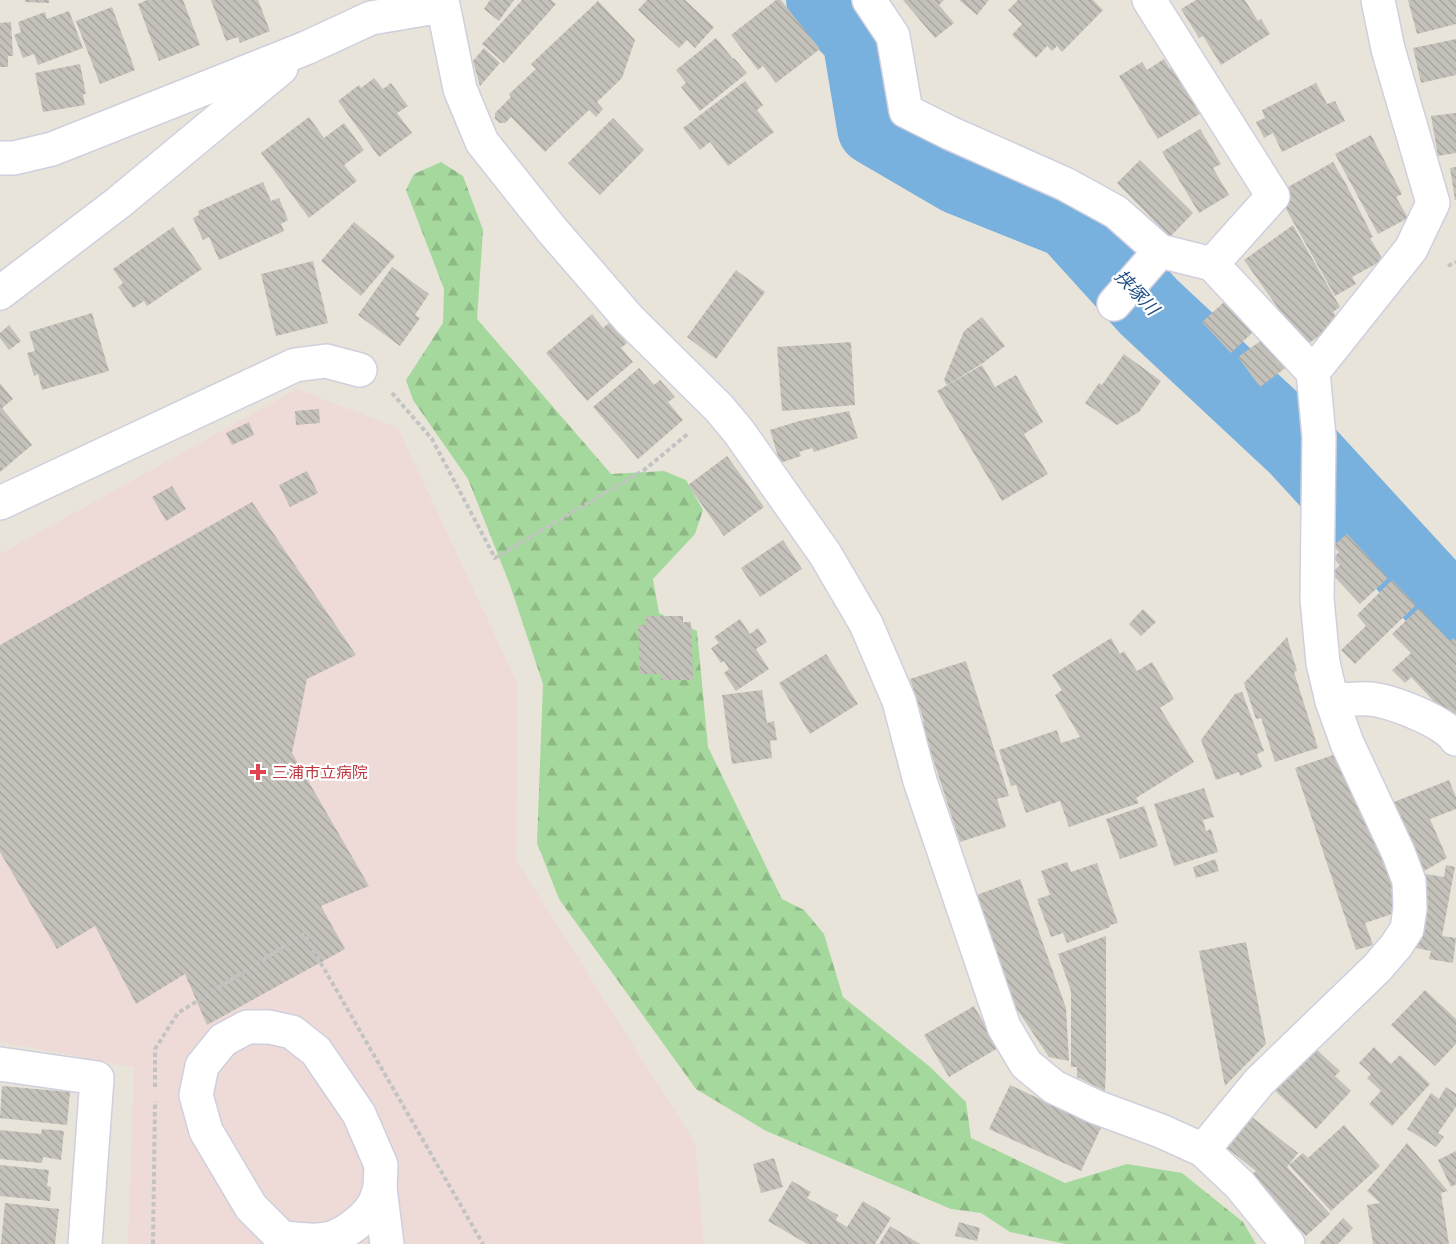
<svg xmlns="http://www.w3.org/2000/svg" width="1456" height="1244" font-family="Inter,'Noto Sans JP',sans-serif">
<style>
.medical{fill:#eedbd7}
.forest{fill:url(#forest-firs)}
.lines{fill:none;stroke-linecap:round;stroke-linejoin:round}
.river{stroke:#78b0de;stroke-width:78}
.building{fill:url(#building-back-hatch)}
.minor-casing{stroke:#cfcfde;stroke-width:36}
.path{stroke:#c3c3c3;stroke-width:4;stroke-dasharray:4.5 3;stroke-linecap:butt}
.minor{stroke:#fff;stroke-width:33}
.health-dot{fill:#e0444e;stroke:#fff;stroke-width:2}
.labels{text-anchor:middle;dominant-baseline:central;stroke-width:4.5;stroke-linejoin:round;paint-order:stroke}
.health-label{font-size:16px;fill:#be3a42;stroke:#fff;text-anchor:start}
.water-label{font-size:18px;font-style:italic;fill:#1d4d84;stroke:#fff}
</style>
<defs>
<pattern id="forest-firs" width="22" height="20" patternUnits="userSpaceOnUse" patternTransform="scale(1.5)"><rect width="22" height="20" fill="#a5d89c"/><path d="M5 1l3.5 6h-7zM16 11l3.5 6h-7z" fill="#8eb986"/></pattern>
<pattern id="building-back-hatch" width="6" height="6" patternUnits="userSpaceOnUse" patternTransform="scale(1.5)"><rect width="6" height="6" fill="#c3c1b9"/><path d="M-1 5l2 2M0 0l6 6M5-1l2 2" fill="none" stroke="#a8a69f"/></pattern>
</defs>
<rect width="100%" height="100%" fill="#e8e4da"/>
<polygon class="medical" points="297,389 398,428 518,685 516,860 695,1143 704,1244 128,1244 134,1067 0,1042 0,554"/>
<polygon class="forest" points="441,162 463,176 483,230 477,319 611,474 664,471 686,480 703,510 695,534 653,579 659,613 697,631 708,747 782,899 804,910 824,934 843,997 929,1066 966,1102 971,1138 1065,1183 1127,1164 1182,1173 1243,1222 1256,1244 1065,1244 1010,1232 981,1213 951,1209 766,1131 696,1089 559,899 537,843 543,684 510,585 468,479 413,400 406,380 443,323 444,289 406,190 414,174"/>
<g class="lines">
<polyline class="river" points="825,0 861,37 876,127 960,176 1070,220 1149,307 1298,446 1456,618"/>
</g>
<g class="building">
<polygon points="25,0 49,0 49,3 25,2"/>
<polygon points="147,0 183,0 200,45 159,61 138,4"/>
<polygon points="211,0 258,0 270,31 240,43 238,37 226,41"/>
<polygon points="490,0 514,0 499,21 484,9"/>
<polygon points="522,0 551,0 556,4 504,63 482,44"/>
<polygon points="647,0 685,0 714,27 695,48 687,40 679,48 638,10"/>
<polygon points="776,0 781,0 820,49 776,83 763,66 758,70 731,35"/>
<polygon points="903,0 944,0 939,5 954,23 935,38"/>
<polygon points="959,0 989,0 977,15"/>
<polygon points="1018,0 1093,0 1103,10 1062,52 1057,46 1052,51 1047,46 1036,58 1012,35 1022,24 1008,10"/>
<polygon points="1196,0 1245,0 1258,21 1261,19 1270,34 1221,65 1203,36 1199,38 1181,9"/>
<polygon points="1408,0 1456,0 1456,24 1417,34"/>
<polygon points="598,1 635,40 622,78 597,102 603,109 596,117 589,110 545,152 511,117 505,123 500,123 495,119 495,113 511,97 509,94 536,69 531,64"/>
<polygon points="112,7 135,70 100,84 76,21"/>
<polygon points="69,11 83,48 38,65 34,54 23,58 14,35 21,32 18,22 45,12 47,19"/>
<polygon points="11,22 13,56 8,56 8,67 0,67 0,23"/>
<polygon points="716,38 733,59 734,58 747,73 700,111 681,87 686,83 676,70"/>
<polygon points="1456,39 1456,75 1421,83 1413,48"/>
<polygon points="484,48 500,63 480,86 473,61"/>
<polygon points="1164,59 1170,69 1175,66 1203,112 1158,139 1119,76 1142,62 1147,70"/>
<polygon points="80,64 86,94 83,94 85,105 43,112 35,73"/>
<polygon points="374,78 383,89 391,83 408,106 397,113 412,133 379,157 338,101 359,85 361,88"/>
<polygon points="745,81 763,105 757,110 774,132 728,166 710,142 700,150 683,128"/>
<polygon points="1316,83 1327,104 1335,101 1345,121 1282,152 1273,133 1264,138 1256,122 1265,118 1262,110"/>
<polygon points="1456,113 1456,153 1438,156 1431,116"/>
<polygon points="309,117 324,138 344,123 364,150 344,165 357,181 309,218 261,153"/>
<polygon points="613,118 644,150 600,195 568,163"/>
<polygon points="1200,129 1221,164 1213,168 1229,195 1199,213 1162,152"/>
<polygon points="1371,135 1402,194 1396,197 1408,218 1378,234 1335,154"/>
<polygon points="1140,160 1193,213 1170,237 1117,183"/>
<polygon points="1333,162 1346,184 1373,237 1370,238 1383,260 1352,277 1356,284 1335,296 1277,193"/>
<polygon points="1456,167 1456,200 1455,200 1450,168"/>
<polygon points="263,182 271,201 279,198 288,220 281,224 284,231 219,260 209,237 203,240 193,218 199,215 198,211"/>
<polygon points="354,222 395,256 361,296 321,261"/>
<polygon points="1293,225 1340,307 1333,312 1340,321 1305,346 1244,260"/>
<polygon points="173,227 202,269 147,306 144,301 133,308 118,287 123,283 113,269"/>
<polygon points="313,261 328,323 276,336 261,274"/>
<polygon points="392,267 429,294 415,315 420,318 400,346 358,315"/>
<polygon points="736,270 765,292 716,359 687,337"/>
<polygon points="1224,302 1253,332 1231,353 1202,322"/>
<polygon points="92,313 109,371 42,390 38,374 34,376 27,353 35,351 29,332"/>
<polygon points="592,314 603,328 610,322 627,343 621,348 633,362 587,401 546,353"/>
<polygon points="982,317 1005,346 983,363 947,385 944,380 964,331"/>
<polygon points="9,325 21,341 9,350 0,338 0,333"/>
<polygon points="1266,337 1288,366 1260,387 1238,357"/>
<polygon points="851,342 855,405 782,411 777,347"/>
<polygon points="1124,354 1161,381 1139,412 1117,425 1085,403 1099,383 1102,385"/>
<polygon points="982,365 995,387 1016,375 1043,422 1024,434 1048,474 1002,501 937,391"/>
<polygon points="639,368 654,385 660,380 675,397 668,402 683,420 638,459 593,407"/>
<polygon points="0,383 13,399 2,408 32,445 0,472"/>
<polygon points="319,409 320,423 296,425 295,411"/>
<polygon points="849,411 858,438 814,452 812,448 799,452 801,456 780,463 770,430 799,421"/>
<polygon points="249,422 254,435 232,445 226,433"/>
<polygon points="727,456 764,507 724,536 688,485"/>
<polygon points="307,471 318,493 290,507 279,485"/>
<polygon points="172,486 186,509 166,521 152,497"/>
<polygon points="252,502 356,655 307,679 292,753 369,886 321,906 345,949 207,1025 185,974 136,1004 95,926 57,949 0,852 0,645"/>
<polygon points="1347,534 1388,578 1360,604 1331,573 1340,565 1333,558 1339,552 1333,546"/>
<polygon points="783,540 802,569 760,597 741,568"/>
<polygon points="1392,580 1416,605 1355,664 1341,650 1366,626 1357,615"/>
<polygon points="1419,608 1450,641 1453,638 1456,641 1456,713 1452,716 1444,707 1442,710 1411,677 1405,683 1392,670 1411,653 1392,634"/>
<polygon points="1143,609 1156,622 1141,636 1129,624"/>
<polygon points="646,616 683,616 683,622 691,622 693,680 661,680 661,674 640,674 638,625 646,625"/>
<polygon points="740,619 750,634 758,628 767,642 756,649 769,669 736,691 724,673 729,669 724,661 721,663 711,648 719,643 714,637"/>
<polygon points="1287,637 1297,671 1294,672 1318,748 1275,762 1261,718 1256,719 1244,683"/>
<polygon points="1111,638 1120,654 1124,651 1137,671 1152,662 1174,699 1160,708 1194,762 1136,798 1139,803 1069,827 1060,801 1026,813 1016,785 1011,786 999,750 1057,730 1061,743 1080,737 1055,695 1062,690 1052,675"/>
<polygon points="826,654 858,704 810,734 779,683"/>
<polygon points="966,661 1009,796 997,799 1006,827 960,842 921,722 924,721 910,679"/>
<polygon points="762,690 767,723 774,721 777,740 770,741 772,758 732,764 722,695"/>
<polygon points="1242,692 1264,751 1257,754 1262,767 1240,776 1239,772 1216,780 1201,740 1235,694"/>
<polygon points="1339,753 1385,850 1394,886 1392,914 1365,923 1373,945 1356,950 1295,768"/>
<polygon points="1449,780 1456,797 1456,809 1430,819 1447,858 1417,875 1404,826 1394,802"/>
<polygon points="1204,788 1214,817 1203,820 1206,831 1211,829 1218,852 1174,866 1154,804"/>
<polygon points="1144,806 1158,846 1120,859 1106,819"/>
<polygon points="1215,859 1219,871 1196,878 1193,867"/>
<polygon points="1067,862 1071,872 1097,863 1118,923 1110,925 1110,927 1067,943 1063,933 1051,937 1037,899 1050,895 1041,871"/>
<polygon points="1446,865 1455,867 1442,936 1456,938 1453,963 1429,959 1431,951 1411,947 1425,874 1444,877"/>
<polygon points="1020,879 1066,1008 1069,1061 1049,1057 1012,1002 974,896"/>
<polygon points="1106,936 1106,1066 1105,1091 1077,1077 1077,1067 1071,1067 1071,991 1058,954"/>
<polygon points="1246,942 1266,1044 1225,1086 1199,951"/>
<polygon points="1425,990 1456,1019 1456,1044 1435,1066 1391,1025"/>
<polygon points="974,1006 998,1048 949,1077 924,1035"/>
<polygon points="1304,1046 1313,1054 1317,1050 1340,1071 1335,1076 1351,1091 1316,1129 1269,1085"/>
<polygon points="1374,1047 1391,1064 1400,1055 1430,1084 1392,1126 1369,1104 1381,1091 1367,1078 1371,1074 1359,1063"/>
<polygon points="1010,1085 1101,1128 1081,1171 989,1129"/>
<polygon points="2,1086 70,1092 67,1125 0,1118"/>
<polygon points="1446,1087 1456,1094 1456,1107 1438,1133 1444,1137 1436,1147 1407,1129 1431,1093 1439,1099"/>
<polygon points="1252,1117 1298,1153 1287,1167 1330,1214 1306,1236 1249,1177 1256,1171 1227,1148"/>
<polygon points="1344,1125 1380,1166 1331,1211 1289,1165 1303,1153 1308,1158"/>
<polygon points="42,1129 64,1131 61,1160 43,1157 42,1163 0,1159 0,1130 41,1134"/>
<polygon points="1407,1143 1448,1191 1441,1193 1449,1244 1373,1244 1367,1205 1380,1203 1367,1191"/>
<polygon points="1456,1151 1456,1184 1451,1187 1438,1160"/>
<polygon points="774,1158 783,1187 761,1193 753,1164"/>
<polygon points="0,1165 49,1170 47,1186 51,1187 50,1201 0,1196"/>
<polygon points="792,1181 811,1192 807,1198 838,1215 836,1220 847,1227 863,1201 891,1218 875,1244 807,1244 768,1221"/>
<polygon points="5,1203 59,1209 55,1244 1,1244"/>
<polygon points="1343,1218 1353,1228 1338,1244 1319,1244"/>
<polygon points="959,1222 980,1228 977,1241 955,1236"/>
<polygon points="890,1226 920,1244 879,1244"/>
</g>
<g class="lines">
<defs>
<g id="minor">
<polyline points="442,0 460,89 482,142 552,230 629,319 719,408 739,432 825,554 866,624 899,701 920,781 1004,1027 1026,1064 1054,1087 1096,1107 1161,1131 1203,1150 1240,1185 1288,1244"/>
<polyline points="869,0 893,36 906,111 950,133 1065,184 1116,212 1160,251 1212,264 1313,372"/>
<polyline points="1149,0 1273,196 1212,264"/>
<polyline points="0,158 14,158 52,149 306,48 371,18 442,6"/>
<polyline points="0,293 118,203 281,68"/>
<polyline points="1114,304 1160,251"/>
<polyline points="0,503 295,365 326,361 360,370"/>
<path d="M1332,701c12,-1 26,-3 38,-2 21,2 74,22 86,40"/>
<polyline points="0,1064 97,1078 85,1244"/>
<polyline points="1203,1150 1259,1082 1377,968 1396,946 1407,929 1410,908 1409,881 1398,852 1347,743 1332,701 1323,663 1317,599 1319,437 1313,372 1411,249 1433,203 1388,49 1378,0"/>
<path d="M284,1238c14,1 29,4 43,1 17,-4 37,-19 46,-33 3,-5 5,-12 7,-18"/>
<polyline points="288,1244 251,1207 206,1131 196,1095 202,1066 223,1040 247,1027 269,1027 292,1032 316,1051 359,1114 381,1165 380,1188 387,1244"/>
</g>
</defs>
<use href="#minor" class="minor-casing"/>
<g class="path">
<polyline points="1448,266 1456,262"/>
<polyline points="392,393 432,439 495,558 644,470 689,433"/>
<polyline points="155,1087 155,1049 178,1013 304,934 483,1244"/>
<polyline points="153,1244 155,1101"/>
</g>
<use href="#minor" class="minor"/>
</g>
<path class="health-dot" d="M255 763h6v6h6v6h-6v6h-6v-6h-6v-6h6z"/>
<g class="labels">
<g class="health-label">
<text x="272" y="772">三浦市立病院</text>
</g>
<g class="water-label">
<text transform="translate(1137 292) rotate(47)">挟塚川</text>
</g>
</g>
</svg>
